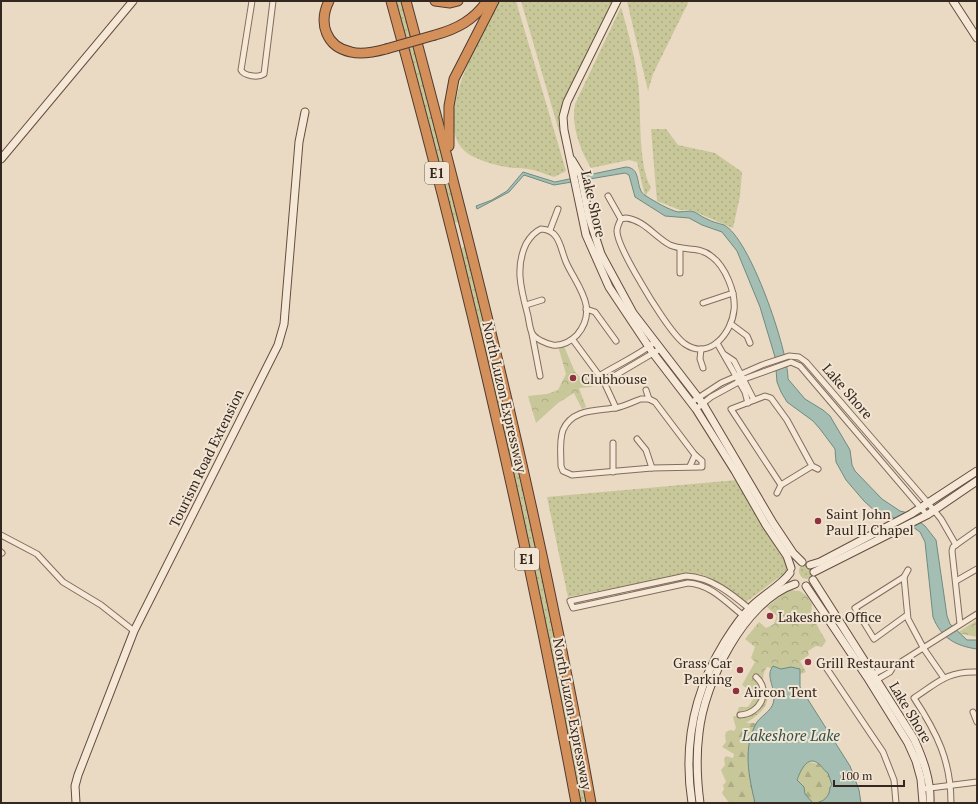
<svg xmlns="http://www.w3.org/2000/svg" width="978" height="804" font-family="'PT Serif',serif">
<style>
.grass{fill:url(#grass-dots)}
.forest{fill:url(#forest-firs)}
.park{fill:url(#park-crowns)}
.water{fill:#a5beb4;stroke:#6d8b80}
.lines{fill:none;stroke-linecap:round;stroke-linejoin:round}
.street-casing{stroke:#836c5c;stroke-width:7}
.secondary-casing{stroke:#654d3f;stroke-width:9}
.highway-casing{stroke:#513b30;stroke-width:11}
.street{stroke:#f6e8d6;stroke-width:5}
.secondary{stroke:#f6e8d6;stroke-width:7}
.highway{stroke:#d3905b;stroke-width:9}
.highway-bridge-casing{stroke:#513b30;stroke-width:11;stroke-linecap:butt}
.highway-bridge{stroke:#d3905b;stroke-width:9}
.poi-dot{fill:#8d313d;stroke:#f2e5d3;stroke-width:1.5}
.labels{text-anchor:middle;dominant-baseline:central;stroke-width:4;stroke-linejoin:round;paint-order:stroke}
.shield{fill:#f2e5d3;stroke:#6d6055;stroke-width:1}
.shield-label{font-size:13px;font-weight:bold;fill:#34271f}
.street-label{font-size:14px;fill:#34271f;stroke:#f2e5d3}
.poi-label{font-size:14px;fill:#34271f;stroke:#f2e5d3;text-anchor:start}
.water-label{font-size:15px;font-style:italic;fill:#2f534c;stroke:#f2e5d3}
</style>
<defs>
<pattern id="grass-dots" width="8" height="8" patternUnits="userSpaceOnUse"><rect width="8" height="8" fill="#c7c799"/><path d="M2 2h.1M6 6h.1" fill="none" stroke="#acab83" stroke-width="1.8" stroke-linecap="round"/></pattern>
<pattern id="forest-firs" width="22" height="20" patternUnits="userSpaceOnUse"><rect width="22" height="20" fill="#c7c799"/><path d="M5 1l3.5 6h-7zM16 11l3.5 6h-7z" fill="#acab83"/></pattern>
<pattern id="park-crowns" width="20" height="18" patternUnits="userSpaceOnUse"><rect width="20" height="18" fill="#c7c799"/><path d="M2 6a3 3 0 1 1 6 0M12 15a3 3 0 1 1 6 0" fill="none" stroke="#acab83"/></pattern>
</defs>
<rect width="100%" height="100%" fill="#eadac4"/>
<g class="grass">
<polygon points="394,1 404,1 460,219 457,223 451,219"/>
<path d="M497,1h19l50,170 -12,6c-9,-3 -18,-7 -26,-8 -4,-1 -9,-1 -13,-1 -14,-1 -28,-5 -41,-11 -52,-24 9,-122 23,-156z"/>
<polygon points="521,1 613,1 563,110 570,169"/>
<polygon points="627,1 689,1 653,74 648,91"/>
<path d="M621,7c7,25 14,49 17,75 4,30 -1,80 13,106l-6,8 -8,-34 -8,-2 -38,8c-11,-19 -20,-42 -16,-64z"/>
<polygon points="651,129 666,129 678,145 715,153 742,172 740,196 733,228 691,210 680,210 657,201"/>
<polygon points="464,246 468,250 532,526 588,803 578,803 460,250"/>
<polygon points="737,480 787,566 786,572 746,602 704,575 690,573 568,597 547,497"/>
<circle cx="807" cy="571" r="8"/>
</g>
<g class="forest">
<path d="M734,716l5,1 7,6h11c-13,27 -8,52 -2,80h-26l-7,-10 2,-4 -1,-4 3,-3 -5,-12 4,-5 -1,-6 2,-3 7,2 1,-4 -12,-7 4,-5 -1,-6 1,-4 4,-2 4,1 2,-3 -3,-11z"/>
<path d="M808,762l11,2c3,4 6,5 9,8 9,9 2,23 -5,30l-10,1 -8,-9 -1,-7 -7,-7 4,-11z"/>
</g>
<g class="park">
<polygon points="563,344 575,372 581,378 597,370 597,373 590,376 594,384 601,381 605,382 591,387 579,388 586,407 582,409 574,393 558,403 536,423 528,396 547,394 558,390 566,374 558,346"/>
<path d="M788,590l12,1 7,5 5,8 -1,11 15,26 -4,6 -6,-1 -8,5 1,4 -9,6 6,11 -8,3 -31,-8c-15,22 21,30 -21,56l-10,-7 3,-9h9l6,-9 -2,-7 -10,-6 13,-23 -4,-4 4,-11 -10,-8 14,-17 7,6 8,-4 3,-8 -10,-9z"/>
<polygon points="977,620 977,637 957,633"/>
</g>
<g class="water">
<path d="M626,167c17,1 8,23 20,29 8,5 23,14 32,16 4,0 9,-1 13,-1 6,1 10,6 16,8 5,3 11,4 17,6 26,13 64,125 64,154l17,20 18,11 7,6 20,34 2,15 3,6 27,28 18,12 8,2 17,13 11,14 11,76 3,8 17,16h10v9c-21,-3 -36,-11 -44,-32l-8,-75 -5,-10 -7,-5 -21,-10h-6l-10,-5 -12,-11 -18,-21 -10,-18 -1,-13 -15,-20 -7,-8 -26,-19 -6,-10 -4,-10 -2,-25 -15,-50 -23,-56 -15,-19 -20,-7 -13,-7 -24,-2 -30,-19 -6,-22 -4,-2 -71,12 -30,-10 -15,17 -32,17 -1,-3 16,-6 15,-9 16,-19 32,10z"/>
<path d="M773,666l8,3 10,-2 9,2v18l50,79 9,24 2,13h-46c9,-1 15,-7 15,-16l2,-2 -4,-12c-5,-3 -5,-6 -9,-9 -12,-10 -19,8 -22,16l7,7 1,7 8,9h-58c-6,-26 -13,-56 2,-81 6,-8 17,-12 17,-24 1,-11 -9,-22 -1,-32z"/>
</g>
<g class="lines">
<defs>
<g id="street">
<path d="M252,1l-11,69c3,6 17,8 23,4l9,-73"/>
<polyline points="608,196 621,219"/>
<path d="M626,218c18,2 29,19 44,27 13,6 29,1 41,11 14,10 25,36 23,54 -2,22 -24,51 -49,34 -12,-8 -36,-47 -44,-61 -7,-12 -24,-40 -24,-52 0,-4 2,-8 4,-12z"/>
<path d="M541,229c19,1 19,19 25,33 10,23 34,46 11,73 -6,6 -15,11 -24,10 -6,-1 -18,-6 -21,-12 -3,-6 -3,-15 -5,-21 -6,-23 -12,-45 -1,-68 4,-7 8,-12 15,-15z"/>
<polyline points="550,230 558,209"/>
<polyline points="680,273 680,248"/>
<polyline points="703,303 733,293"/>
<polyline points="526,305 542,300"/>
<polyline points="586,309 595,312 616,341"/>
<polyline points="731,324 747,336 750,343"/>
<polyline points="532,334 540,376"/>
<polyline points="573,340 604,382 616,408"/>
<polyline points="717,343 745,392 748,403"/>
<polyline points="701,349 700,359 703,368"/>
<polyline points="725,355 734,361 754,400"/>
<path d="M599,376c19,-12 39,-20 56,-34"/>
<polyline points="604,382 660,349"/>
<polyline points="646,390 649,399"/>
<path d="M641,399h8l6,3 40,53 7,6v6l-50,1 -80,7 -9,-4 -2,-5c0,-11 -2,-25 2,-36 9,-21 33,-19 52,-22 8,-1 17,-6 26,-9z"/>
<polyline points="692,402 721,383 762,365 789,356 799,357 806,362 928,503 941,519 956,545"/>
<polyline points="696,409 711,397 744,379 791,362 800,366 927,515"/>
<polyline points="637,439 646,450 652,468"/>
<polyline points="690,466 695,455"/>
<polyline points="812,466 781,485 731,409 765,396 771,398 787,420 812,466 818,469"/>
<polyline points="613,472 613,443"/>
<polyline points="777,493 781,485"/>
<polyline points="1,535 37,554 63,582 101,605 134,631"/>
<polyline points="1,552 2,553"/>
<polyline points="908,570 904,577 908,619 924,649 944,678"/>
<polyline points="904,577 855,608 874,639 907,615"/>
<polyline points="956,581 977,569"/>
<path d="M745,617c-17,-13 -34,-33 -57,-34l-115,25 -3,-7 116,-25c26,1 47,19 66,35"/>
<polyline points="960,624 952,551 953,547 977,530"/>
<polyline points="821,660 883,752 894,780 896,803"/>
<polyline points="870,676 887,667 893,667 977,614"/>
<polyline points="873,682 890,672 893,667"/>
<polyline points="973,712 977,722"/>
<path d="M740,715c20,-1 32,-24 16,-38"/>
<polyline points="922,789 977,782"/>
<path d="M951,803c0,-42 -14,-70 -37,-105 23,-15 33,-27 63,-26"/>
</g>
<g id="secondary">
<polyline points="617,1 567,102 563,117 564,130 586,235 609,287 653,353 696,409 735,471 766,525 787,556 791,568"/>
<polyline points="953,1 977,38"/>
<polyline points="1,159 133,1"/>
<polyline points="572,160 581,175 589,217 601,254 633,313 703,404 773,523 793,553 802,562"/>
<polyline points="810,565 820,562 911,514 977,471"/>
<polyline points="814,572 927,515 977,481"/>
<path d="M813,580l101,159c9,20 17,41 16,64"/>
<polyline points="806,586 867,677 908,743 916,761 921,779 923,803"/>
<polyline points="76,803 75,786 78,775 134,631 278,345 284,324 299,142 305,112"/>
<path d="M692,803c-9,-57 2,-111 32,-160 7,-11 15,-24 25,-34 12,-13 32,-23 41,-36"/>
<path d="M700,803c-3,-23 -4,-47 -1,-70 5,-50 45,-132 96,-149"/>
</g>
<g id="highway">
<path d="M329,1c-11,22 -3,46 22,51 11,3 24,0 35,-3"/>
<path d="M391,1c73,265 135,532 185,802"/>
<path d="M406,1c71,265 137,532 185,802"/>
<polyline points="435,1 450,3 458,1"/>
<path d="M435,35c22,-6 39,-15 52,-34"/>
<polyline points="449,146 449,106 454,79 494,1"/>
</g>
</defs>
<use href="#street" class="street-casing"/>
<use href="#secondary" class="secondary-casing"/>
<use href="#highway" class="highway-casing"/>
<use href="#street" class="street"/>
<use href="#secondary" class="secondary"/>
<use href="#highway" class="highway"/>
<defs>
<polyline id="highway-bridge" points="386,49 435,35"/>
</defs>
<use href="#highway-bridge" class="highway-bridge-casing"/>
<use href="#highway-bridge" class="highway-bridge"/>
</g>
<g class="poi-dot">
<circle cx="573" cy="378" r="4"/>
<circle cx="818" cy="521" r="4"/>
<circle cx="770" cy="616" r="4"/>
<circle cx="808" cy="662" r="4"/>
<circle cx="740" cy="670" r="4"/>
<circle cx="736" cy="691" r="4"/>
</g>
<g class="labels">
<g class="shield">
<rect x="425" y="162" width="24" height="22" rx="3"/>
<rect x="515" y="548" width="24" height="22" rx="3"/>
</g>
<g class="shield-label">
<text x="437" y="173">E1</text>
<text x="527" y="559">E1</text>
</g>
<g class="street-label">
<text transform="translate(594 204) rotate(77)">Lake Shore</text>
<text transform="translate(848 391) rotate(49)">Lake Shore</text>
<text transform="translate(505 397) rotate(77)">North Luzon Expressway</text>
<text transform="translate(206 458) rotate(-64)">Tourism Road Extension</text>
<text transform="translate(911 712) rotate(59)">Lake Shore</text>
<text transform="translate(573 714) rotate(79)">North Luzon Expressway</text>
</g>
<g class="poi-label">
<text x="581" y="378">Clubhouse</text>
<text x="826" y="513">Saint John<tspan x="826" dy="16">Paul II Chapel</tspan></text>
<text x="778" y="616">Lakeshore Office</text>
<text x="732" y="662" text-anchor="end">Grass Car<tspan x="732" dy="16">Parking</tspan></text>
<text x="816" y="662">Grill Restaurant</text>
<text x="744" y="691">Aircon Tent</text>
</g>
<g class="water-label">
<text x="791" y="735">Lakeshore Lake</text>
</g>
</g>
<rect width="978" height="804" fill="none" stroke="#34271f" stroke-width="4"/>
<path d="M834 780v6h70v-6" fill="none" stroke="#34271f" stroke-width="2"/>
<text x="840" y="780" font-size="12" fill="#34271f" stroke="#f2e5d3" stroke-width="3" paint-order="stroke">100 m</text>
</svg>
